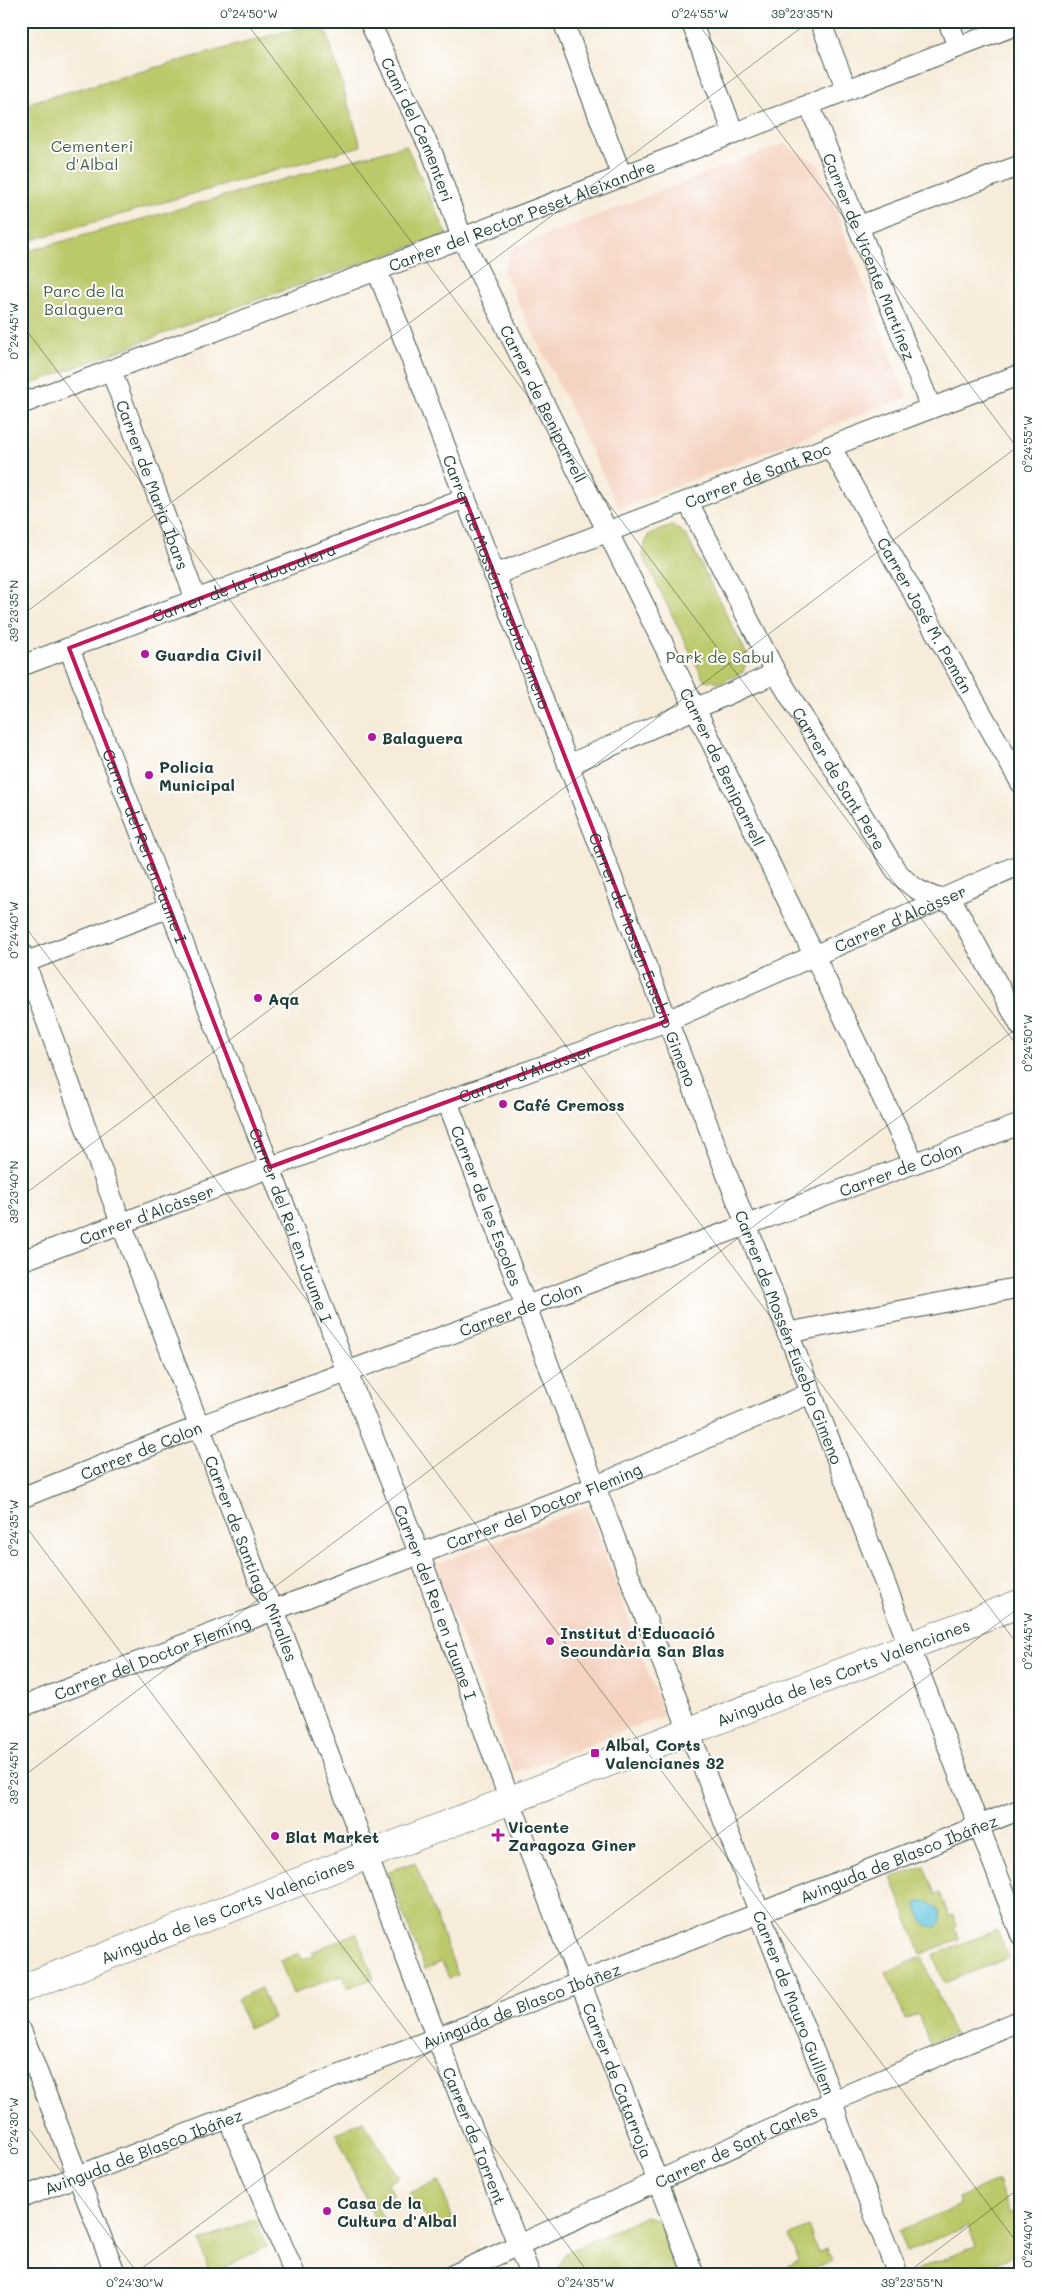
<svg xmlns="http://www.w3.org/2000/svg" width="1042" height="2296" font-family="Mali,sans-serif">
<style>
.built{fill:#f5d3c1}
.green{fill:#bcc96b;stroke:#6e8350}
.water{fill:#60c5de;stroke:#408189}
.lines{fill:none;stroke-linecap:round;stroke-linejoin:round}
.street-casing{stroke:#3f574d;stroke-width:22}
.secondary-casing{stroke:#3f574d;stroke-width:29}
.street{stroke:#fff;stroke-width:20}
.secondary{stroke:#fff;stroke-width:28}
.marked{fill:none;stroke:#c2185b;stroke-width:4;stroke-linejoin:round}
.ticks{fill:none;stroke:#1f3d34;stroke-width:1;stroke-opacity:0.45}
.poi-dot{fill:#b5179e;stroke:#fff;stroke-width:2}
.labels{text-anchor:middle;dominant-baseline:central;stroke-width:4;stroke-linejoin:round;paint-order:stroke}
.street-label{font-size:16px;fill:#1f3d34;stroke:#fff}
.park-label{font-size:16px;fill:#466042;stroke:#fff}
.poi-label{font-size:16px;font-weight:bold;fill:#1f3d34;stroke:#fff;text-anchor:start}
.neatline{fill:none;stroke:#1f3d34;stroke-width:2}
.ticks-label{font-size:12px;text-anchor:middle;fill:#1f3d34}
</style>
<rect width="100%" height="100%" fill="#fff"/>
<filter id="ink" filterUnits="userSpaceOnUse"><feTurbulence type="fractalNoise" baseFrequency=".02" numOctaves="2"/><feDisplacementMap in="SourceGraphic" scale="10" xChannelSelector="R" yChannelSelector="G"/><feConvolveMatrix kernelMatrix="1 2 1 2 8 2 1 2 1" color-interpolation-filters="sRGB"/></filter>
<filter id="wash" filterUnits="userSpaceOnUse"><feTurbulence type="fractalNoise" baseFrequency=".0096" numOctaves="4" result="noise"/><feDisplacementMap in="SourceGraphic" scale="20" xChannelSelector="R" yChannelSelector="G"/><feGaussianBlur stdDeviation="1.12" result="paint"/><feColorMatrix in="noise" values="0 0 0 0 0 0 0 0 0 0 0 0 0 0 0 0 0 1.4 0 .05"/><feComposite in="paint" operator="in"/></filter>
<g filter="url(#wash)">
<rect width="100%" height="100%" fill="#f7ecda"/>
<g class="built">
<polygon points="784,144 818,164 907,397 619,508 503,271 512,248"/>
<polygon points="587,1506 664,1716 514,1773 434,1565"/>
</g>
<g class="green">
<polygon points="323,21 361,146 21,243 21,105"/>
<polygon points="406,145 447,234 213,315 21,388 21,253"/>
<polygon points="672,525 686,535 748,657 743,672 720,683 704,680 642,554 648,535"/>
<polygon points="415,1862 458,1975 449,1978 442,1962 425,1969 387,1872"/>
<polygon points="924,1866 935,1894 940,1893 949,1916 953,1915 957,1926 954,1928 959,1939 921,1954 891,1878"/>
<polygon points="997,1930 1008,1958 944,1983 933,1955"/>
<polygon points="356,1933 374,1978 348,1988 343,1975 293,1994 280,1961 299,1953 302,1959 314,1956 312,1952"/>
<polygon points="922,1957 954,2034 930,2044 918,2014 905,2019 886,1972"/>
<polygon points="261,1988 273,2018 248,2028 237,1999"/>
<polygon points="363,2121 399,2177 388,2183 394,2195 376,2204 384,2221 377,2224 336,2133"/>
<polygon points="439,2181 454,2223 435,2232 409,2193"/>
<polygon points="998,2181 1010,2214 1021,2211 1021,2253 966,2275 914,2275 913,2272 976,2246 968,2226 906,2252 898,2231 960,2205 958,2198"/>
<polygon points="646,2216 659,2220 680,2275 558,2275 557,2272 565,2253"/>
<polygon points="256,2219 267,2246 209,2275 201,2241"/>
<polygon points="808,2227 818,2252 827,2248 833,2260 813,2269 815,2275 768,2275 799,2261 789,2236"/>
</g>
<path class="water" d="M922,1901c10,0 20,10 19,20l-5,6 -9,-1 -5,-5 -6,-14 2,-5z"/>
</g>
<g filter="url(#ink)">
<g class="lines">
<defs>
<g id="street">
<path id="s1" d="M369,21l64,134 29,83 233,470 219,455"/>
<polyline points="563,21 622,177"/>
<polyline points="691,21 734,134"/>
<polyline points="820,21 847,90"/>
<polyline points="948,21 958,47"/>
<path id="s2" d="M809,104l122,304"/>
<polyline points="859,226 1021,165"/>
<path id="s3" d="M377,270l644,1665"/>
<path id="s4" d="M111,370l85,230"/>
<path id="s5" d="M21,404l441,-166 559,-215"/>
<path id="s6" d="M830,446l191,337"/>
<path id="s7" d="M688,502l88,171 119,196c18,23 33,26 59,35l67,123"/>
<path id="s8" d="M494,575l527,-201"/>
<path id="s9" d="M69,648l201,519 77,205 72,181 91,248 184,474"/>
<path id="s10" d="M21,666l444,-168"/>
<polyline points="568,765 776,673"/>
<path id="s11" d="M21,952l100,271 141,366 12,21 157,413 99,252"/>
<polyline points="21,964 168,908"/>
<path id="s12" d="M447,1101c128,330 252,662 383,991l9,32 59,151"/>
<path id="s13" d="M21,1261l426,-160 220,-80 354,-157"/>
<polyline points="787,1333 1021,1287"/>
<path id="s14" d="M21,1498l179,-72 821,-302"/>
<path id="s15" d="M21,1707l573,-220 217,-94"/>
<polyline points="21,2030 116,2275"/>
<polyline points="233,2130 295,2275"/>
<path id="s16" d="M21,2198l739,-285 261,-104"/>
<path id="s17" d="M453,2275l380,-174 188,-81"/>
</g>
<g id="secondary">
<path id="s18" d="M21,1989l1000,-386"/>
</g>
</defs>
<use href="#street" class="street-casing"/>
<use href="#secondary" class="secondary-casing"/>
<use href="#street" class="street"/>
<use href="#secondary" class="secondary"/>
</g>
</g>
<path class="marked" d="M465,498l202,523 -397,146 -201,-519z"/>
<path class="ticks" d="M245,21l776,1030M696,21l325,432M21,34l18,-13M21,323l1000,1326M21,616l789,-595M21,921l1000,1327M21,1197l1000,-753M21,1520l569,755M21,1778l1000,-753M21,2118l118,157M133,2275l888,-669M904,2275l117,-88"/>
<g class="poi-dot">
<circle cx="145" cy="654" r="5"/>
<circle cx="372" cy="737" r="5"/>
<circle cx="149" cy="775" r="5"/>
<circle cx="258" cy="998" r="5"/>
<circle cx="503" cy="1104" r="5"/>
<circle cx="550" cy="1641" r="5"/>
<rect x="590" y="1748" width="10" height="10" rx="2.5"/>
<path d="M495.5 1827.5h5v5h5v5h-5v5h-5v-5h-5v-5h5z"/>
<circle cx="275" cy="1836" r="5"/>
<circle cx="327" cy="2211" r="5"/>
</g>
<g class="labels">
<g class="street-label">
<text stroke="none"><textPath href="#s1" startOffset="119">Camí del Cementeri</textPath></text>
<text stroke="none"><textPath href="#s5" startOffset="535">Carrer del Rector Peset Aleixandre</textPath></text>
<text stroke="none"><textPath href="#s2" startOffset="164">Carrer de Vicente Martínez</textPath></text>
<text stroke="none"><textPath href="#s1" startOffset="421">Carrer de Beniparrell</textPath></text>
<text stroke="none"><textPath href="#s8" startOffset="282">Carrer de Sant Roc</textPath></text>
<text stroke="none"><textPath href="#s4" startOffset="122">Carrer de Maria Ibars</textPath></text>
<text stroke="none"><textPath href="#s3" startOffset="334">Carrer de Mossén Eusebio Gimeno</textPath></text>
<text stroke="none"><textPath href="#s10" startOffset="238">Carrer de la Tabacalera</textPath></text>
<text stroke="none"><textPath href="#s6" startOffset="194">Carrer José M. Pemán</textPath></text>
<text stroke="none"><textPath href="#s1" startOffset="826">Carrer de Beniparrell</textPath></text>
<text stroke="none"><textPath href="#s7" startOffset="315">Carrer de Sant Pere</textPath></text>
<text stroke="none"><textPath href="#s9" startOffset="212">Carrer del Rei en Jaume I</textPath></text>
<text stroke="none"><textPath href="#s13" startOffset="944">Carrer d'Alcàsser</textPath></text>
<text stroke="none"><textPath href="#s3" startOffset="739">Carrer de Mossén Eusebio Gimeno</textPath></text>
<text stroke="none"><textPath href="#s13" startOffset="539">Carrer d'Alcàsser</textPath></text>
<text stroke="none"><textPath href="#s14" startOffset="939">Carrer de Colon</textPath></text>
<text stroke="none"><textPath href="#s12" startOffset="112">Carrer de les Escoles</textPath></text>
<text stroke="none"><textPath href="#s13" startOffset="134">Carrer d'Alcàsser</textPath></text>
<text stroke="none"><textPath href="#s9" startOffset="618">Carrer del Rei en Jaume I</textPath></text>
<text stroke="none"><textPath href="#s14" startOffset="534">Carrer de Colon</textPath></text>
<text stroke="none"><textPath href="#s3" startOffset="1144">Carrer de Mossén Eusebio Gimeno</textPath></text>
<text stroke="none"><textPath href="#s14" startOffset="129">Carrer de Colon</textPath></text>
<text stroke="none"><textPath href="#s15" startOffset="560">Carrer del Doctor Fleming</textPath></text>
<text stroke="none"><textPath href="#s11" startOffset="649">Carrer de Santiago Miralles</textPath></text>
<text stroke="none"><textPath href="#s9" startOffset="1022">Carrer del Rei en Jaume I</textPath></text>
<text stroke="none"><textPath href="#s15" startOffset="140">Carrer del Doctor Fleming</textPath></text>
<text stroke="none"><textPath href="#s18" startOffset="881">Avinguda de les Corts Valencianes</textPath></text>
<text stroke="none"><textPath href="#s16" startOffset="941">Avinguda de Blasco Ibáñez</textPath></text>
<text stroke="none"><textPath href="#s18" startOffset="221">Avinguda de les Corts Valencianes</textPath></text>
<text stroke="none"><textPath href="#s12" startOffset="966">Carrer de Mauro Guillem</textPath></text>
<text stroke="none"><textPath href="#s16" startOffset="536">Avinguda de Blasco Ibáñez</textPath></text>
<text stroke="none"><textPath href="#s9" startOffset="1534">Carrer de Catarroja</textPath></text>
<text stroke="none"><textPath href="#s11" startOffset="1268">Carrer de Torrent</textPath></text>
<text stroke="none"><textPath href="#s17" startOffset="311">Carrer de Sant Carles</textPath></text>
<text stroke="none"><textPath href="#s16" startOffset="131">Avinguda de Blasco Ibáñez</textPath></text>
</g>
<g class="park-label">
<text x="92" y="145">Cementeri<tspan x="92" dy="18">d'Albal</tspan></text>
<text x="84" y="290">Parc de la<tspan x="84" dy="18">Balaguera</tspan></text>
<text x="720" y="656">Park de Sabul</text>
</g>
<g class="poi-label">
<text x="155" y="654">Guardia Civil</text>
<text x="382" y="737">Balaguera</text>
<text x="159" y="766">Policia<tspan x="159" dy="18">Municipal</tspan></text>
<text x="268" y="998">Aqa</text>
<text x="513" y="1104">Café Cremoss</text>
<text x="560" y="1632">Institut d'Educació<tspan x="560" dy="18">Secundària San Blas</tspan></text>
<text x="605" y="1744">Albal, Corts<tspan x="605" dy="18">Valencianes 32</tspan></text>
<text x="508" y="1826">Vicente<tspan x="508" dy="18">Zaragoza Giner</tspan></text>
<text x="285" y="1836">Blat Market</text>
<text x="337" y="2202">Casa de la<tspan x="337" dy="18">Cultura d'Albal</tspan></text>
</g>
</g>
<rect width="1042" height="2296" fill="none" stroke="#fff" stroke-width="55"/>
<rect x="28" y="28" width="986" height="2240" class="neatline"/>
<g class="ticks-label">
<text x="249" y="18">0°24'50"W</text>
<text x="700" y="18">0°24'55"W</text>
<text x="802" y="18">39°23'35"N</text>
<text transform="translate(14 331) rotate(-90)" y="4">0°24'45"W</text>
<text transform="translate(1028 444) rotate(-90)" y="4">0°24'55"W</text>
<text transform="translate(14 611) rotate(-90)" y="4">39°23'35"N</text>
<text transform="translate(14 930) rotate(-90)" y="4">0°24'40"W</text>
<text transform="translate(1028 1043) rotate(-90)" y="4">0°24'50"W</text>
<text transform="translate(14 1192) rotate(-90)" y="4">39°23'40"N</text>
<text transform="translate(14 1528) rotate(-90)" y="4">0°24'35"W</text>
<text transform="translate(1028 1641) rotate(-90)" y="4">0°24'45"W</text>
<text transform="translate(14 1773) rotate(-90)" y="4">39°23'45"N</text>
<text transform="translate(14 2126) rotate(-90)" y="4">0°24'30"W</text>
<text transform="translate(1028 2239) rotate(-90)" y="4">0°24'40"W</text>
<text x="135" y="2287">0°24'30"W</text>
<text x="586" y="2287">0°24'35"W</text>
<text x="912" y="2287">39°23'55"N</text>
</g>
</svg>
